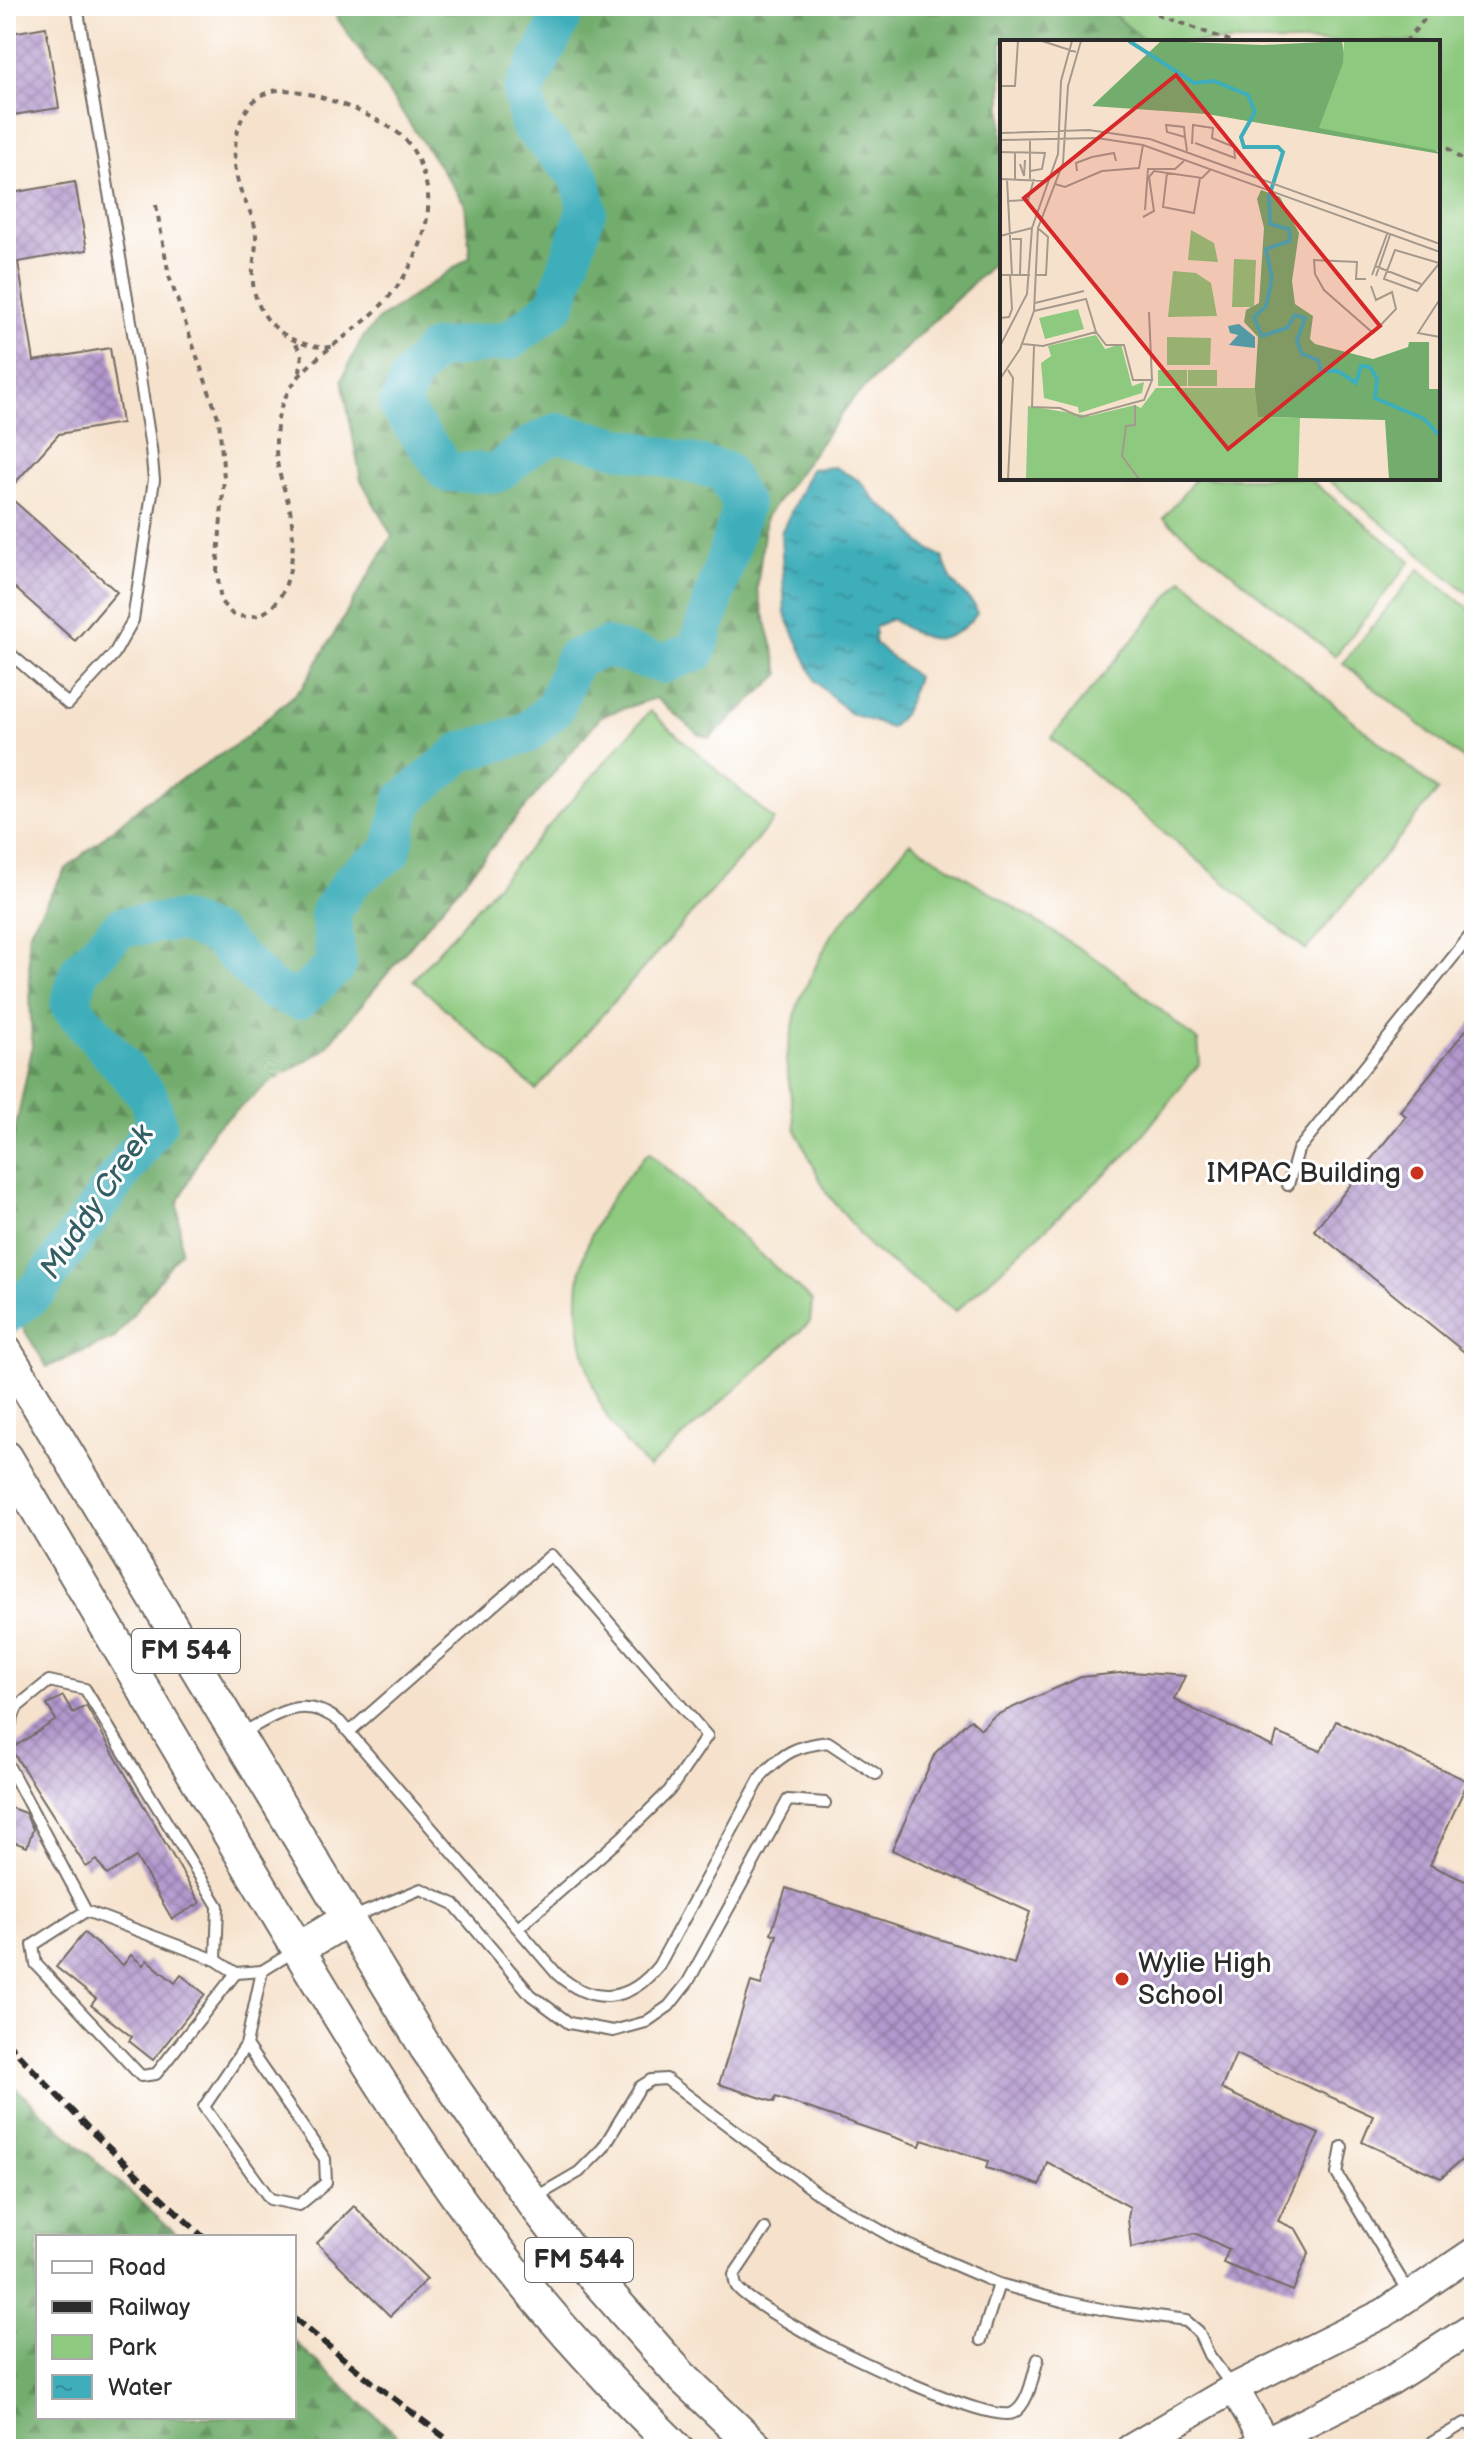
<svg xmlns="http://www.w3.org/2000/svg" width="1480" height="2455" font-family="'Balsamiq Sans',sans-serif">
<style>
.forest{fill:url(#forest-firs);stroke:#4e6c4c;stroke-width:2}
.park{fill:#8dc97e;stroke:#5c7a54;stroke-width:2}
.water{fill:url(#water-ripples);stroke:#346c72;stroke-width:2}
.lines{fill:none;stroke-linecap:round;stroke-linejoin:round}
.river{stroke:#3eaeba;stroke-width:40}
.building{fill:url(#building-cross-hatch)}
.service-casing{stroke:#726b63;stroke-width:14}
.secondary-casing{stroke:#726b63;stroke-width:32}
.primary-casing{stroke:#726b63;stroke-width:36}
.path{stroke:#726b63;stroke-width:4;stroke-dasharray:6 6;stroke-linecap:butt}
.service{stroke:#fff;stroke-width:10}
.secondary{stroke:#fff;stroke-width:28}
.primary{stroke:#fff;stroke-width:32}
.rail{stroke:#2b2b2b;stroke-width:6;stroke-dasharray:12 6;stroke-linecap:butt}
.poi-dot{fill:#c8321e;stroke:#fff;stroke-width:3}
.labels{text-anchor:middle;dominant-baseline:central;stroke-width:6;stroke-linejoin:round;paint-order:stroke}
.shield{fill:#fff;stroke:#6b6b6b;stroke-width:2}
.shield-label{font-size:26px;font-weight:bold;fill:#2b2b2b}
.poi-label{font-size:28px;fill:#2b2b2b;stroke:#fff;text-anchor:end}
.water-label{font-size:30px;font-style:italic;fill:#335f64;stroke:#fff}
.inset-river{fill:none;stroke:#3eaeba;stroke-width:4}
.inset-road{fill:none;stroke:#a5998c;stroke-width:2}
.view{fill:#d62828;fill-opacity:0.15;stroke:#d62828;stroke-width:4}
.inset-edge{fill:none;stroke:#2b2b2b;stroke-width:4}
</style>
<defs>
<pattern id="forest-firs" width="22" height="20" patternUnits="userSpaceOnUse" patternTransform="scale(2)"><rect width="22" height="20" fill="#72ad6d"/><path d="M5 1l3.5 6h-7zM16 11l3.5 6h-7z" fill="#5e8d5a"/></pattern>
<pattern id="water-ripples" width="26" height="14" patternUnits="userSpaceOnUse" patternTransform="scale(2)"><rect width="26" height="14" fill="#3eaeba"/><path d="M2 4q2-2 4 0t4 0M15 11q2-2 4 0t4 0" fill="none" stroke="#348e97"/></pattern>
<pattern id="building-cross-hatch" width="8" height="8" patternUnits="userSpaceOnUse" patternTransform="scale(2)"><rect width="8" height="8" fill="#b398cd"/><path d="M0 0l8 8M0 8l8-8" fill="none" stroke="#927ca7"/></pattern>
</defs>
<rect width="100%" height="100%" fill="#fff"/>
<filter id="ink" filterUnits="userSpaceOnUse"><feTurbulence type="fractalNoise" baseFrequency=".0125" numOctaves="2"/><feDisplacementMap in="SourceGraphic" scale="16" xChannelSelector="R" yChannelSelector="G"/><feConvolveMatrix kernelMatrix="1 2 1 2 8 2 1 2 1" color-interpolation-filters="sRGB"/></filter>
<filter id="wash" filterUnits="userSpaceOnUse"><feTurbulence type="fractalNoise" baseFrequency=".006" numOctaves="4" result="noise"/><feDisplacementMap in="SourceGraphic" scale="32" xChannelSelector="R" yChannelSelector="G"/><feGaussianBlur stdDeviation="1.8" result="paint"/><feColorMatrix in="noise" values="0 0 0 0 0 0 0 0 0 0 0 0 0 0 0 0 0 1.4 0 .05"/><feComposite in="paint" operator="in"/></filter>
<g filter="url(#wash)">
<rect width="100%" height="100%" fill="#f6e2cc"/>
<g class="forest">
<polygon points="329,6 1104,6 1146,42 1002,42 1002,255 852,400 766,517 757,589 780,674 710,738 698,734 656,698 601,716 323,1051 270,1082 213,1130 178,1203 181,1251 115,1338 47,1367 6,1300 6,1174 32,1049 28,934 65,870 144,803 240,742 302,688 392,536 361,480 342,379 361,340 378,320 470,257 465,204"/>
<polygon points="6,2079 179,2237 38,2237 38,2417 294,2417 294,2341 412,2449 6,2449"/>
</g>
<g class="park">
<polygon points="1104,6 1474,6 1474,598 1326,478 1438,478 1438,42 1146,42"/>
<polygon points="1196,478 1308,478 1411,561 1335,656 1164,518"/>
<polygon points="1419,569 1474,613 1474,768 1343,663"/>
<polygon points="1183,579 1438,791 1306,950 1051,738"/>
<polygon points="650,711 774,820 536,1090 413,980"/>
<polygon points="910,842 1109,967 1198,1041 1200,1063 1129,1152 956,1311 871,1248 826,1192 795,1128 786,1060 798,1003 831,935"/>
<path d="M649,1152l163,149 -2,21 -162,146c-13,-15 -29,-31 -39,-48 -11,-18 -19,-42 -24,-63 -21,-85 5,-143 64,-205z"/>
</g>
<path class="water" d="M835,467l25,14 18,22 26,19 16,21 22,14 10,24 23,25 2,8c-31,36 -50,28 -86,5l-16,8v17l42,33 -13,36 -13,15 -42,-15 -33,-31 -31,-68 -4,-81 30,-64z"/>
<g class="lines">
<polyline class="river" points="6,1315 38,1290 157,1123 148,1096 70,1005 80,970 121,927 180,921 217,936 270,989 298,1000 337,965 330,912 354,878 391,852 404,800 462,752 526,734 555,708 574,659 607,647 662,664 697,651 743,505 724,471 558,433 532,445 497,473 447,472 399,406 411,376 434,350 511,340 556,304 587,208 580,177 530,125 523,93 562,17 560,6"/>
</g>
<g id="blocks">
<g class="building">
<polygon points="46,27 59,108 6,116 6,34"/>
<polygon points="75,182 87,250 18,262 34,361 110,348 122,423 59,434 6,493 6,194"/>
<polygon points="6,494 117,592 75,641 6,580"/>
<polygon points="1474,1020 1474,1360 1314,1230 1406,1116 1400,1111"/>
<polygon points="1130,1672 1185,1676 1174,1700 1273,1747 1277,1733 1321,1751 1336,1721 1468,1781 1430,1865 1474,1885 1474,2149 1441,2178 1362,2142 1373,2116 1236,2054 1221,2089 1319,2134 1278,2221 1296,2229 1309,2252 1293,2291 1223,2263 1229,2249 1195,2233 1131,2248 1128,2218 1130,2207 1047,2162 1040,2185 986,2168 988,2161 922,2140 920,2146 776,2097 774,2102 719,2084 751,1982 761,1985 777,1935 771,1933 786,1888 1014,1964 1030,1912 892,1850 935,1753 970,1719 981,1729 994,1716 1081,1677"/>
<polygon points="63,1696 73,1713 86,1706 200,1903 172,1919 136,1857 107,1875 97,1860 86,1867 11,1749 56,1720 47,1705"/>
<polygon points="6,1806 25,1813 33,1829 27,1847 6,1839"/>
<polygon points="84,1933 123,1965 131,1955 143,1965 147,1960 175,1983 181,1975 205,1994 153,2060 129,2041 132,2037 91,2005 96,1999 56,1967"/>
<polygon points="354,2206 427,2279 390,2316 317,2243"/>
</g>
</g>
</g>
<g filter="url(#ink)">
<use href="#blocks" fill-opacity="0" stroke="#726b63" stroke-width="2"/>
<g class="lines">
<defs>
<g id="service">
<polyline points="6,650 68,704 114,654 133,620 154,480 151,448 133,333 77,6"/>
<polyline points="1288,1185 1298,1150 1474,931"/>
<polyline points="349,1732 551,1555 707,1736 669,1791 621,1838 518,1928"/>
<path d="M242,1733c36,-19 61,-40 98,-11l217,252c36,32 72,29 102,-9l103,-190c22,-23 35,-29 66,-33l48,32"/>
<polyline points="6,1735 17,1707 49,1681 85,1689 218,1906 216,1960"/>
<polyline points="6,1761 86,1911 33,1945 36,1964 141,2076 156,2074 236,1973"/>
<polyline points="86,1911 216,1960 236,1973 262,1971"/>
<polyline points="353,1917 421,1889 454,1904 531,1995 569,2023 613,2031 646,2022 669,2006 688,1982 788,1800 825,1803"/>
<polyline points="246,2045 204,2107 270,2199 299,2205 326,2183 325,2159 246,2045 262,1971 293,1952"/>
<polyline points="1342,2147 1337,2174 1410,2294"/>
<polyline points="536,2197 579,2172 603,2148 640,2087 651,2080 666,2079 820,2195 897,2240 999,2284 1062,2301 1111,2311 1186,2321 1198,2331 1209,2355 1232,2386"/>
<path d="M765,2229l-31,46c1,5 0,8 3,12 9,13 66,44 82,53 28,15 170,84 194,73 16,-8 20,-39 25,-54"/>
<polyline points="981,2340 999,2284"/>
<polyline points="1421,2449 1465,2423 1474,2427"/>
</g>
<g id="secondary">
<polyline points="1234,2388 1265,2442"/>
<polyline points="1130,2449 1234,2388 1384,2313 1474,2252"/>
<polyline points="1252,2449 1390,2381 1474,2327"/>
</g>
<g id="primary">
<polyline points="6,1352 426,2048 531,2200 568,2248 680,2375 758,2449"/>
<path d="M6,1457c78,132 156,263 234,395 70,117 140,236 219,347 65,90 139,173 218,250"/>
<polyline points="298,1949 348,1919"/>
</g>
</defs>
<use href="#service" class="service-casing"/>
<use href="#secondary" class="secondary-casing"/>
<use href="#primary" class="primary-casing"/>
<g class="path">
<polyline points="1148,6 1161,16 1233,42"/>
<polyline points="1405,42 1436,6"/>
<polyline points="1438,140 1474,170"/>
<path d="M156,205l13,71 50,144 5,58 -7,93 4,31 12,13c57,14 64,-61 58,-100 -3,-18 -11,-35 -14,-53 -2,-16 -1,-33 2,-48 12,-46 56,-67 89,-96 24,-21 44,-48 54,-79 6,-19 9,-40 3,-59 -6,-20 -13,-38 -31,-50 -26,-17 -83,-41 -114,-40 -43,3 -51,59 -42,92 4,16 14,30 17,45 3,15 -1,28 -2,43 -4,46 35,80 79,77"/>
<polyline points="296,344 302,354 300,372"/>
</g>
<use href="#service" class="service"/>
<use href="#secondary" class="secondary"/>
<use href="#primary" class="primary"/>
<g class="rail">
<polyline points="6,2041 89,2129 203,2237"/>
<polyline points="294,2318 371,2381 460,2449"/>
</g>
</g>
</g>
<g class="poi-dot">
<circle cx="1417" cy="1173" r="8"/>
<circle cx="1122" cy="1979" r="8"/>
</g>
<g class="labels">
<g class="shield">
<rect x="132" y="1629" width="108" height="44" rx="6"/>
<rect x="525" y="2238" width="108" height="44" rx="6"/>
</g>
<g class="shield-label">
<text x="186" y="1651">FM 544</text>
<text x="579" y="2260">FM 544</text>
</g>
<g class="poi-label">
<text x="1401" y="1173">IMPAC Building</text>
<text x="1138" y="1963" text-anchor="start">Wylie High<tspan x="1138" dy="32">School</tspan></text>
</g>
<g class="water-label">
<text transform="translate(97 1202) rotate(-56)">Muddy Creek</text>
</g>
</g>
<g transform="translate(1000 40)">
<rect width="440" height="440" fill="#f6e2cc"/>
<path d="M161,1l102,4 79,-4 4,26 94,87 -233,-40 -115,-8zM261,150l19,7 19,36 -7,48 3,23 18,12 -3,23 5,5 58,15 35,-12 1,-5h20v47h11v90h-51l-4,-59 -127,-3 -4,-15 4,-65 -14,-15 2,-12 13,-7 5,-75 -7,-29z" fill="#72ad6d"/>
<path d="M344,1h96v110l-121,-23 24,-65zM191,190l23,13 4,19 -30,-2zM234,219l22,1 -2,47h-22zM173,231l23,2 15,10 6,33 -49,1zM78,269l6,20 -39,10 -6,-21zM96,295l9,14 16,-5 11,42 12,-4 -2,11 -63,20 -1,-6 -34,-9 -3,-35 10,-7 -3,-10zM167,297l44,1 -1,27h-43zM158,330h29v16h-29zM188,330h29v16h-29zM156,348h99l3,29 42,1 -2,61h-272l2,-73 62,10 45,-11 6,3z" fill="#8dc97e"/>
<path d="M239,284l16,13v11l-26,-3 9,-10 -8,-2 -2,-7z" fill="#3eaeba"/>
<path class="inset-river" d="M129,1l65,42 20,-2 34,14 7,17 -14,25 3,10h34l5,5 -14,45 1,27 19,5 1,12 -24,8 6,29 -6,28 -12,11 8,19 25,-8 8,-13 10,3 -8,23 5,13 16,6 3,11h17l18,12 5,-17 9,1 7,12 -2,19 49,21 16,17"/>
<path class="inset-road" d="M42,1l34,11M0,46h15l3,-45M0,93l89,-3 61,9 290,105M185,97l-1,-10 -18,-2 1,7 18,5 2,14M30,99v40M0,100l97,-2 46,7 297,107M192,104l1,-19 20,3 -1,10 22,9 1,11 -40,-15M0,112l45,1 -3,16 -12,2M20,124l4,12 1,-16M77,131l-1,-8 16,-6 22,-4 2,8M167,133l-4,34 31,6 6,-35M0,139l47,2M7,139l5,96M15,139v-26M55,144l10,3 37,-16 37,-3 4,-23M7,161l21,-1 6,-21M145,170l3,-41h27l9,-8M143,177l11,-6 -5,-34 5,-6 48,7 8,-8M0,196l32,-8M12,199h9l-1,36M439,223l-44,-13 -11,29 33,12 21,-26 2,-4M375,226l46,18M0,235h30M36,235h10l2,-38 -9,-8M372,235l15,-41M376,236l14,-41M366,239h-10l1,-17 -43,-2 1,14 9,16 49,43 23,-24 -4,-17 -16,8 -5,-14M440,259l-22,34 22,4M35,263l49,-12M149,272l3,68M0,278l9,-1 3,-8 -2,-34M23,304l20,2 53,-14 -10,-33 -52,12M440,305v41M0,306l27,-52 5,-66 26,-74 3,-73 11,-40M34,306l-2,61 28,1 21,9 63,-17 8,-20h-19l-9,-35h-18l-10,-13M8,330l5,8 -5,101M0,339l20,-30 14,-38 4,-83 25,-65 5,-77 13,-45M135,365v20l-9,1 -4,30 17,23"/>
<path class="view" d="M176,35l204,251 -152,123 -204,-251z"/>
<rect width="440" height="440" class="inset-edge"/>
</g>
<rect width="1480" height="2455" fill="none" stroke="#fff" stroke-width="32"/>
<rect x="36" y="2235" width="260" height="184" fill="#ffffff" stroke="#aaaaaa" stroke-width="2"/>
<rect x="52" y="2261" width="40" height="12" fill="#ffffff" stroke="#aaaaaa" stroke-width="2"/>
<text x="108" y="2275" font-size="24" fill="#2b2b2b">Road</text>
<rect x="52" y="2301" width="40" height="12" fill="#2b2b2b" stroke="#aaaaaa" stroke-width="2"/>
<text x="108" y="2315" font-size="24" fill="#2b2b2b">Railway</text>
<rect x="52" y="2335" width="40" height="24" fill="#8dc97e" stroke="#aaaaaa" stroke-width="2"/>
<text x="108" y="2355" font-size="24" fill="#2b2b2b">Park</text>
<rect x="52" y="2375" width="40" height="24" fill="url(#water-ripples)" stroke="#aaaaaa" stroke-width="2"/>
<text x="108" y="2395" font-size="24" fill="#2b2b2b">Water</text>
</svg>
